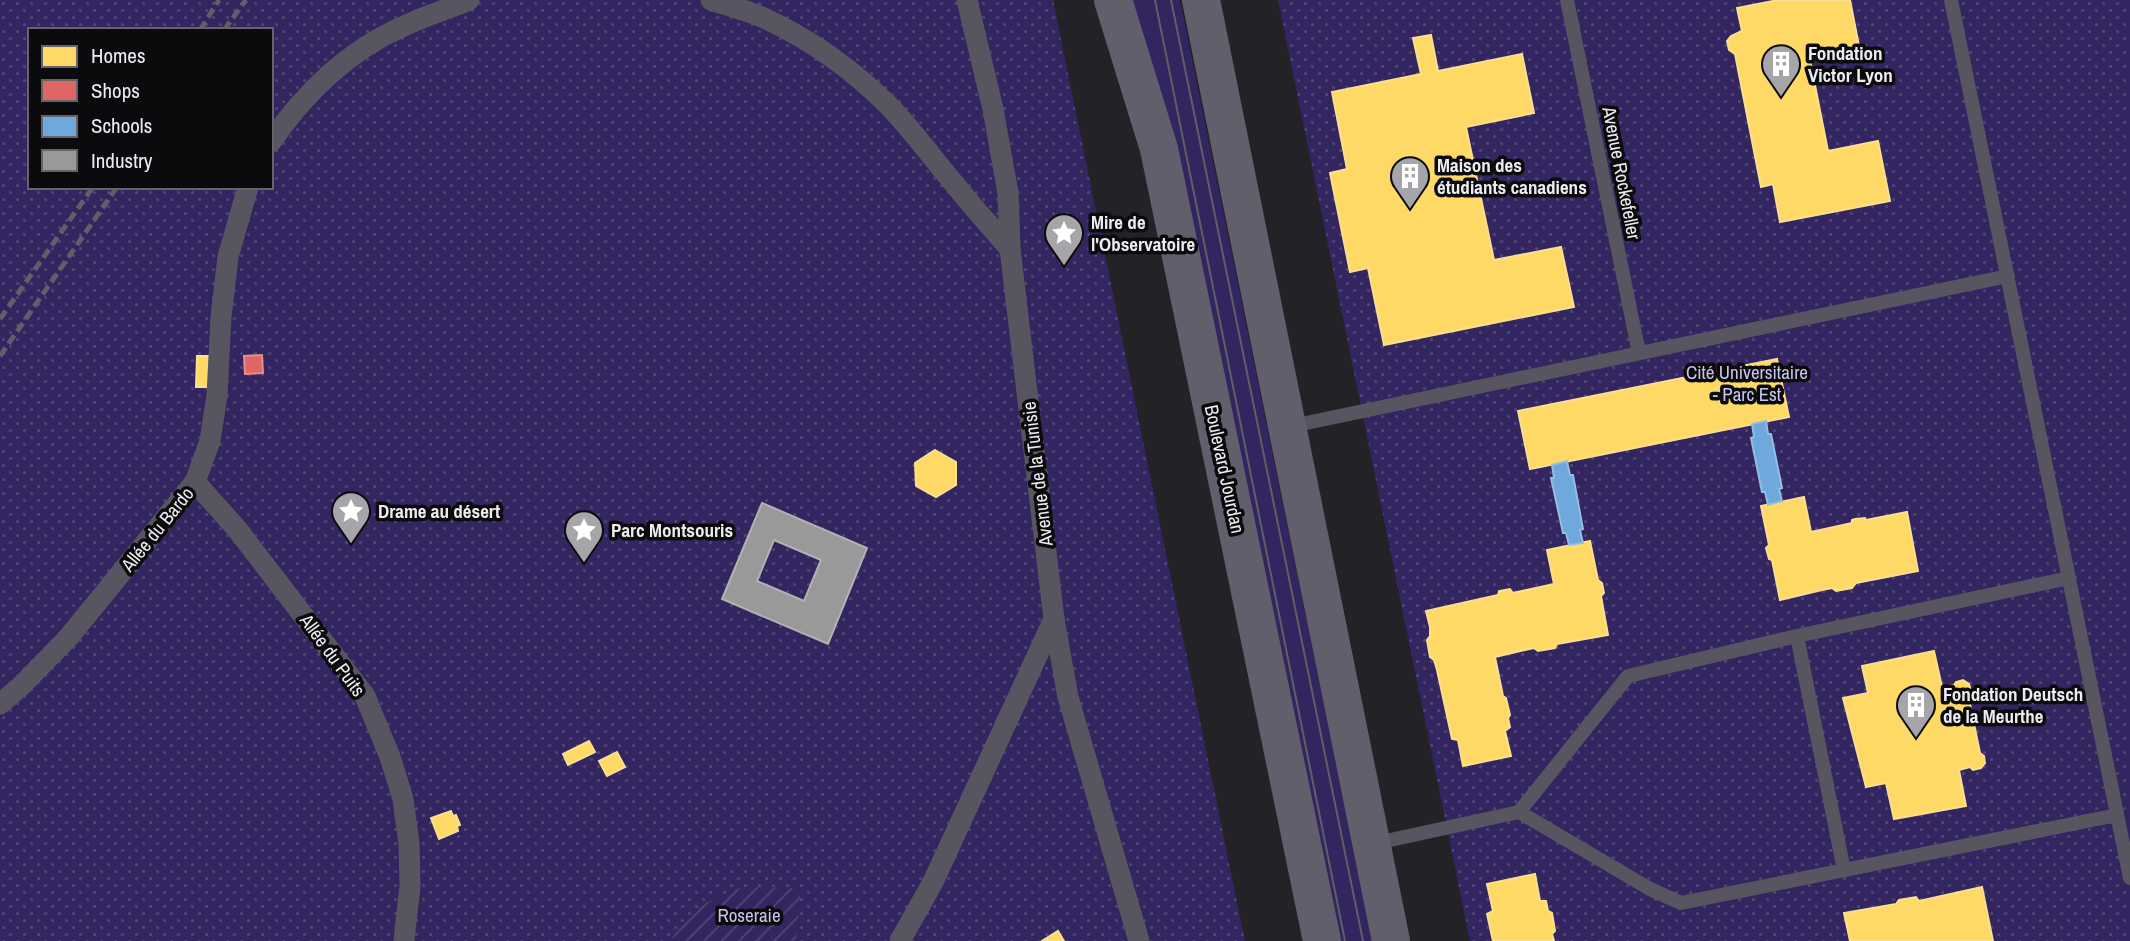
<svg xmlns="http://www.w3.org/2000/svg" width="2130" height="941" font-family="'Archivo Narrow',sans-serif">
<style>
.grass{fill:#33255f}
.park{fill:url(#park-dots);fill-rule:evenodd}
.garden{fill:url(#garden-furrows)}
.homes{fill:#ffd966;stroke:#fadf90;stroke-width:2}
.shops{fill:#e06666;stroke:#e48e90;stroke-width:2}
.schools{fill:#6fa8dc;stroke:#95bde2;stroke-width:2}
.industry{fill:#999;stroke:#b2b2b3;stroke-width:2;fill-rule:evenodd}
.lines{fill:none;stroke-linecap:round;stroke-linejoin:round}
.service{stroke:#575660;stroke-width:14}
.pedestrian{stroke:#575660;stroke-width:21}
.primary{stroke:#625f6d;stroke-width:38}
.tram{stroke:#605e66;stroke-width:2}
.rail{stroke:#605e66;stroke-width:5;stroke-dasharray:10 5;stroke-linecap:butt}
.labels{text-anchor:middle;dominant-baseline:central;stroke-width:7;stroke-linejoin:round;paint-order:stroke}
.poi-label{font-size:19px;font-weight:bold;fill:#ededf1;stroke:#0b0b0e;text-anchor:start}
.street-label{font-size:19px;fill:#ededf1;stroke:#0b0b0e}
.park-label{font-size:19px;fill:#c9c4ee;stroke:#0b0b0e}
</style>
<defs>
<pattern id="park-dots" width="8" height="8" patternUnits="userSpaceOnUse" patternTransform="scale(1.75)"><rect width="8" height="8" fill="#33255f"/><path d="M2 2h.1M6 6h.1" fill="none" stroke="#514576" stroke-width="1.8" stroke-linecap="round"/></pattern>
<pattern id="garden-furrows" width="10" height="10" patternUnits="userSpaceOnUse" patternTransform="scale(1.75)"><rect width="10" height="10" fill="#33255f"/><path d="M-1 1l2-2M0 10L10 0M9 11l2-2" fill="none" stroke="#514576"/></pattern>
</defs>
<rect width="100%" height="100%" fill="#232226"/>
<polygon class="grass" points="1126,0 1180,0 1372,941 1337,941"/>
<g class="park">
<path d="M0,0h1053l192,941h-1245zM30,30h241v157h-241z"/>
<polygon points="1278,0 2130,0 2130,941 1470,941"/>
</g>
<path class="garden" d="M743,887l58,1 -5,53h-125c13,-30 43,-45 72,-54z"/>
<g class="homes">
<polygon points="1778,0 1850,0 1859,46 1809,55 1828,151 1878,141 1890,201 1780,222 1773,184 1761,187 1735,54 1729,50 1727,41 1731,36 1742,31 1737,8"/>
<polygon points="1431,35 1438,71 1522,54 1534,113 1466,127 1494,260 1561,247 1574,307 1384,345 1368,268 1350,272 1330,173 1347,169 1332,92 1421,74 1413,38"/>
<polygon points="197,356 210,356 209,387 196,387"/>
<polygon points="1777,359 1789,417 1530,469 1518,411"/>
<polygon points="935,450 956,462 956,485 936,497 916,486 915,463"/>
<polygon points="1804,497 1811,532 1852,523 1852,520 1855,519 1865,518 1866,520 1907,512 1918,571 1856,583 1852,588 1836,591 1832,588 1822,590 1780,600 1772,560 1769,559 1766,548 1769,545 1761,506"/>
<polygon points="1590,541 1598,580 1602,583 1604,593 1601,596 1608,635 1557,644 1555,648 1538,651 1534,648 1495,657 1503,696 1506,698 1510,715 1508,718 1510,727 1505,731 1511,756 1463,766 1458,740 1452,739 1437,670 1434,660 1430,657 1427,640 1430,636 1430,627 1426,611 1498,595 1499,591 1510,589 1513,593 1554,584 1547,550"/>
<polygon points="1934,651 1942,687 1954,685 1956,682 1963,680 1969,684 1971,691 1968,694 1980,753 1984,756 1985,763 1981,768 1973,770 1970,767 1959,770 1966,806 1894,819 1886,783 1866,787 1843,698 1868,693 1862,666"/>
<polygon points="589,741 595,752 568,765 563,754"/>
<polygon points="617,752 625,767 607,776 599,761"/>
<polygon points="451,811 453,816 456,815 460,825 457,826 458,831 439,839 431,818"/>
<polygon points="1535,874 1540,901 1546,901 1548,911 1552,913 1555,931 1552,934 1554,941 1493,941 1487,914 1493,911 1487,884"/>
<polygon points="1982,887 1993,941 1850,941 1844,913 1896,904 1899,900 1916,897 1919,901"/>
<polygon points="1058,931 1064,941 1042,941"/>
</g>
<polygon class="shops" points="262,355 263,373 245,374 244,356"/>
<g class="schools">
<polygon points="1766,421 1768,434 1771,434 1782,488 1779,489 1782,501 1768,505 1765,492 1762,492 1751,438 1754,437 1752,424"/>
<polygon points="1567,461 1570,475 1573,475 1583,529 1580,530 1583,543 1569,545 1566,533 1563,533 1551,478 1554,478 1552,465"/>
</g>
<path class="industry" d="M762,503l105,45 -39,96 -106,-45zM774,540l47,20 -17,41 -47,-20z"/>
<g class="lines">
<g class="service">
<polyline points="1567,0 1639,353"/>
<polyline points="1951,0 2130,878"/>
<polyline points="1287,427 2008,276"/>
<polyline points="1797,636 1844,870"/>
<polyline points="1519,812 1650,889 1681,903 2117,815"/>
<polyline points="1372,844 1519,812 1628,676 1797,636 2069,578"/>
</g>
<g class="pedestrian">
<path d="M711,0c17,6 35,10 51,17 46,21 91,53 127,89 26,27 48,58 72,86 16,20 33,38 49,57"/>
<polyline points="967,0 993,109 1008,193 1010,249 1054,619 1068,697 1139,941"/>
<path d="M271,142c33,-49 78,-92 133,-116 21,-10 44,-17 65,-26"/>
<polyline points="195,482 237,529 365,696 390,757 403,799 409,843 410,886 404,941"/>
<polyline points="0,704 20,687 68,638 195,482 210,441 217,395 221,317 228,257 248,187"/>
<polyline points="900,941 933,882 1054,619"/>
</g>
<g class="primary">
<polyline points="1113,0 1159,149 1322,941"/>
<polyline points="1201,0 1391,941"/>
</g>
<g class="tram">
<polyline points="1155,0 1345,941"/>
<polyline points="1171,0 1363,941"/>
</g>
<g class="rail">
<polyline points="200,30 219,0"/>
<polyline points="224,30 246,0"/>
<polyline points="0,319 93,187"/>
<polyline points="0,356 117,187"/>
</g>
</g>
<defs>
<symbol id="building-pin" viewBox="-11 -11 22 30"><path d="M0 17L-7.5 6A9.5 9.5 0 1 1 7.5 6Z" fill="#a6a6aa" stroke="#0b0b0e"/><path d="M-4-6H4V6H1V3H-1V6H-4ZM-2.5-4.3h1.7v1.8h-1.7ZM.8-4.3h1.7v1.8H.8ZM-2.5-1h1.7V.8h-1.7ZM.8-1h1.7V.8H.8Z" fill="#fff"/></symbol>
<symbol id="sight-pin" viewBox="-11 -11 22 30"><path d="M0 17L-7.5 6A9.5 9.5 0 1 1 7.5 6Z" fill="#a6a6aa" stroke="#0b0b0e"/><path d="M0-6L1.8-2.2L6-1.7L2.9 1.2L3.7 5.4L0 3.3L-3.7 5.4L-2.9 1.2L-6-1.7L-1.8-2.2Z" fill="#fff"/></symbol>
</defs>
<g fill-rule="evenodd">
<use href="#building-pin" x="1759" y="42" width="44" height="60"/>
<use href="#building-pin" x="1388" y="154" width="44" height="60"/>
<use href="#sight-pin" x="1042" y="211" width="44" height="60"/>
<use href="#sight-pin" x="329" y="489" width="44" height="60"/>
<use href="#sight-pin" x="562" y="508" width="44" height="60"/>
<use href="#building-pin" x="1894" y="683" width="44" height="60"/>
</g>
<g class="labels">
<g class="poi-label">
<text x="1808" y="53">Fondation<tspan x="1808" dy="22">Victor Lyon</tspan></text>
<text x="1437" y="165">Maison des<tspan x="1437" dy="22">étudiants canadiens</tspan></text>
<text x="1091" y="222">Mire de<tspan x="1091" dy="22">l'Observatoire</tspan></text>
<text x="378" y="511">Drame au désert</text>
<text x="611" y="530">Parc Montsouris</text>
<text x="1943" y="694">Fondation Deutsch<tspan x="1943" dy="22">de la Meurthe</tspan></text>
</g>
<g class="street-label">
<text transform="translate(1622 173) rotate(79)">Avenue Rockefeller</text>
<text transform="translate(1225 469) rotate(78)">Boulevard Jourdan</text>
<text transform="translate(1037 474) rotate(-97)">Avenue de la Tunisie</text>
<text transform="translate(157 529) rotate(-51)">Allée du Bardo</text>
<text transform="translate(333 655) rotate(54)">Allée du Puits</text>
</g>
<g class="park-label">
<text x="1747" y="372">Cité Universitaire<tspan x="1747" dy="22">- Parc Est</tspan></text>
<text x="749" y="915">Roseraie</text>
</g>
</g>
<rect x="28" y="28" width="245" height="161" fill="#0b0b0e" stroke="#656569" stroke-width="2"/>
<rect x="42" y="46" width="35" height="21" fill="#ffd966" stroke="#656569" stroke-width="2"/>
<text x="91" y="63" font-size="21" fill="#ededf1">Homes</text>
<rect x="42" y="80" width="35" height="21" fill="#e06666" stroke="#656569" stroke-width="2"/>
<text x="91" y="98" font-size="21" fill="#ededf1">Shops</text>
<rect x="42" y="116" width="35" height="21" fill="#6fa8dc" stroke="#656569" stroke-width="2"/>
<text x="91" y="133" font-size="21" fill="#ededf1">Schools</text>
<rect x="42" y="150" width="35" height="21" fill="#999999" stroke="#656569" stroke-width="2"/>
<text x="91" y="168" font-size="21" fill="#ededf1">Industry</text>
</svg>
